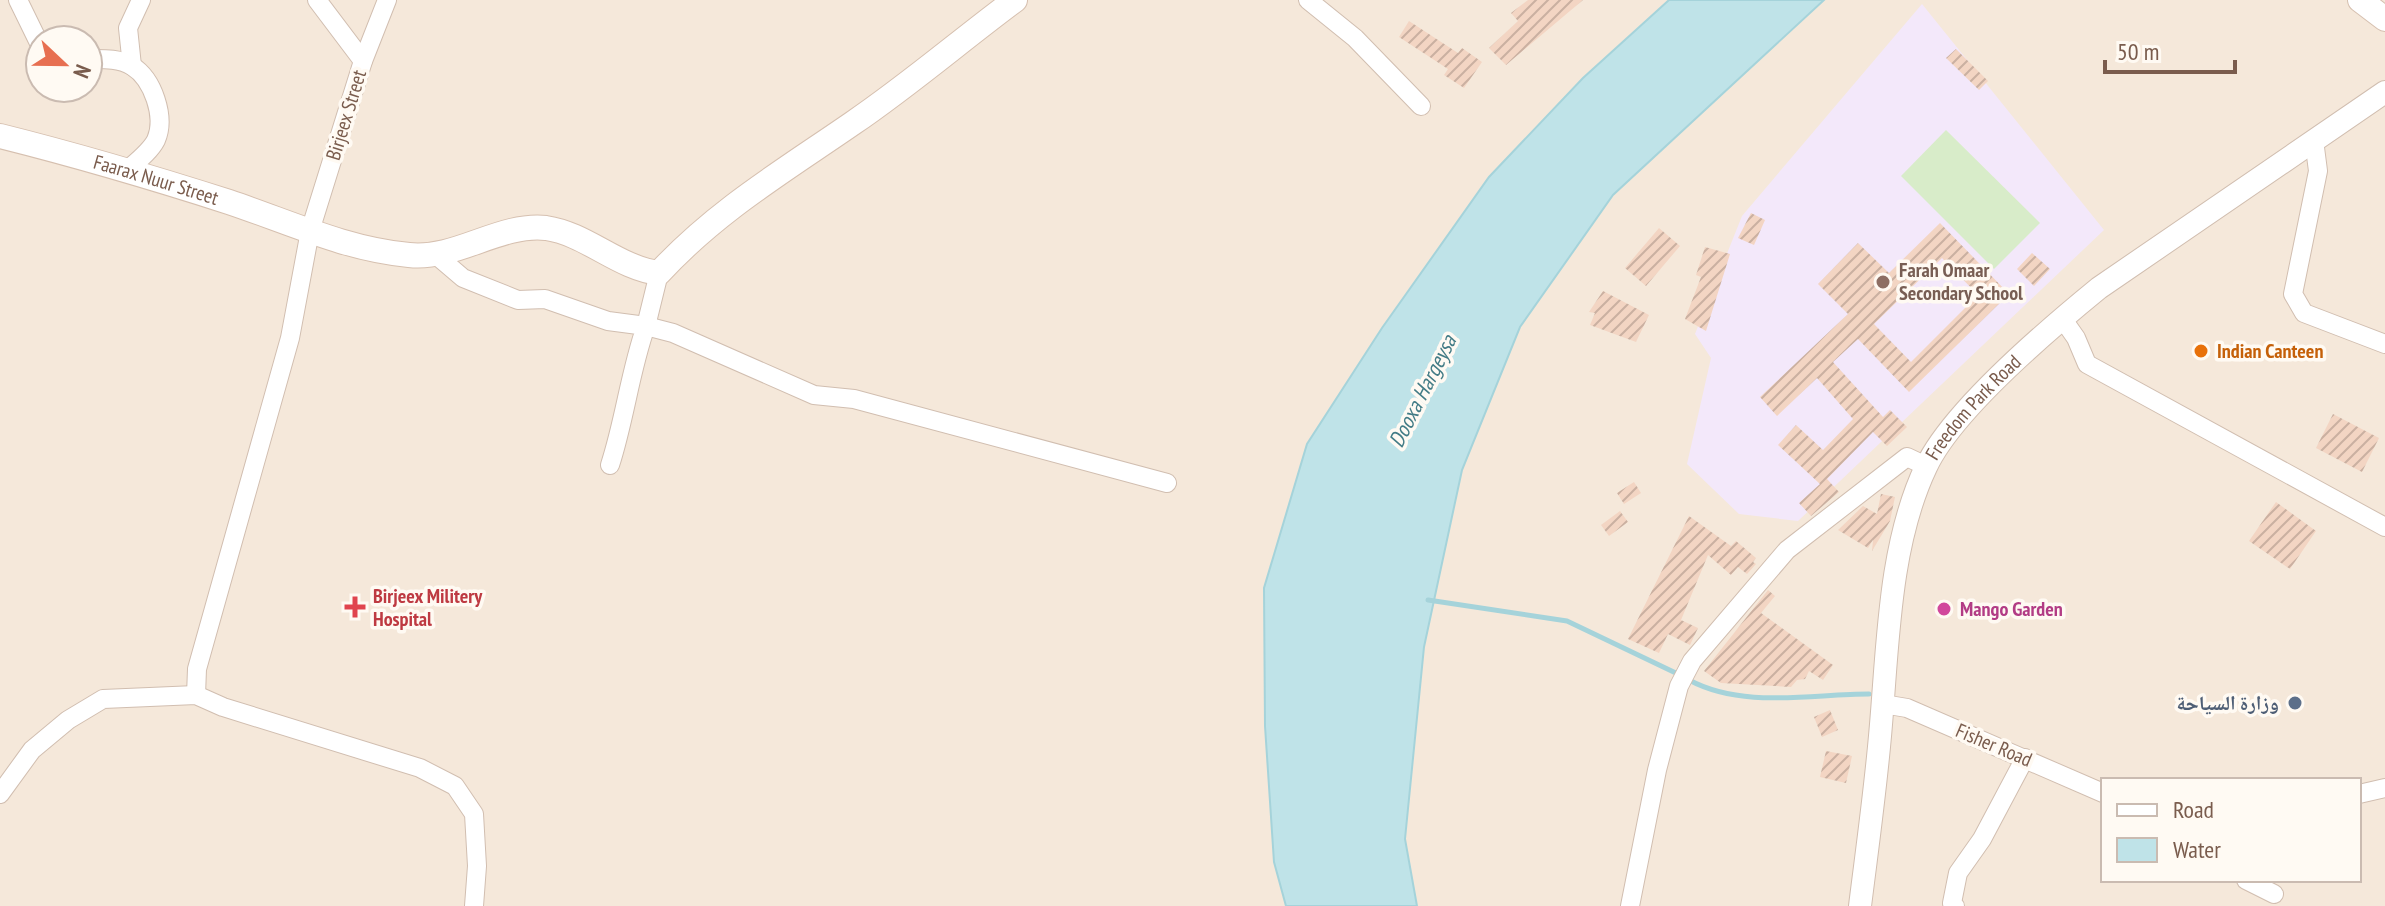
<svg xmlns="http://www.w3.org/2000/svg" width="2385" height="906" font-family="'PT Sans Narrow','Noto Naskh Arabic',sans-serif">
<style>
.residential{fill:#f5e8da;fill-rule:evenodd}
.education{fill:#f3e8fa}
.pitch{fill:#d8ecc9}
.water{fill:#bfe3e8;stroke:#a5d3da;stroke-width:2}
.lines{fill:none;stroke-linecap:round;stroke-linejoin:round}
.stream{stroke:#a5d3da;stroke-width:5}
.building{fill:url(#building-hatch);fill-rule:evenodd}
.minor-casing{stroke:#d1beb0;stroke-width:20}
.tertiary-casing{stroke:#d1beb0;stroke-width:24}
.secondary-casing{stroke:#d6c0b0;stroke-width:26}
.minor{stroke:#fff;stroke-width:18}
.tertiary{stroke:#fff;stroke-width:22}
.secondary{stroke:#fff;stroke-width:24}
.education-dot{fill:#8d6e63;stroke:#fffaf3;stroke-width:3}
.food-dot{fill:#e8710a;stroke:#fffaf3;stroke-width:3}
.health-dot{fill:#e0444e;stroke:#fffaf3;stroke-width:3}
.hotel-dot{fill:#d1479c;stroke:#fffaf3;stroke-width:3}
.service-dot{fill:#5c6f8a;stroke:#fffaf3;stroke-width:3}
.labels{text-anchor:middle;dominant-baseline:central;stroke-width:7;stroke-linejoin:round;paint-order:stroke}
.street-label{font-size:20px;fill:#7a5c4d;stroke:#fffaf3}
.education-label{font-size:20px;font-weight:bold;fill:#785e54;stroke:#fffaf3;text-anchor:start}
.food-label{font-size:20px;font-weight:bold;fill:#c56008;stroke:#fffaf3;text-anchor:start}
.health-label{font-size:20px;font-weight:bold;fill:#be3a42;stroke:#fffaf3;text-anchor:start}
.hotel-label{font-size:20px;font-weight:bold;fill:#b23c85;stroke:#fffaf3;text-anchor:start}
.service-label{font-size:20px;font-weight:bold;fill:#4e5e75;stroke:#fffaf3;text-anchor:end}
.water-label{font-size:22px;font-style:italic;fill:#437c86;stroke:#fffaf3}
</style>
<defs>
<pattern id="building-hatch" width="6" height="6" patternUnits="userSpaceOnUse" patternTransform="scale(2)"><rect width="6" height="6" fill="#f3d5c3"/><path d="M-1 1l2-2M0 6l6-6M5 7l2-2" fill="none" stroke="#cab0a1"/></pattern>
</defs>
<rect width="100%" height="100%" fill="#fdf6ec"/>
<path class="residential" d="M0,0h2385v906h-2385zM40,40h48v48h-48zM2103,780h256v100h-256z"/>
<polygon class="education" points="1922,4 2104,230 1798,521 1739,514 1687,464 1711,358 1695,334 1742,216"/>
<polygon class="pitch" points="1946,130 2040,223 1994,269 1901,176"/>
<polygon class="water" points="1669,0 1824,0 1613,195 1520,327 1462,470 1424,647 1405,839 1417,906 1286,906 1274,862 1265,726 1264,588 1307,444 1382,328 1489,177 1583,78"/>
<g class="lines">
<g class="stream">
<polyline points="1428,600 1567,621 1680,675"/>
<path d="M1689,680c54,29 121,14 180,14"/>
</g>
</g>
<g class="building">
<polygon points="1528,0 1583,0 1506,65 1489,48 1518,21 1511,13"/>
<polygon points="1409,21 1458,53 1462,48 1482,62 1464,88 1444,75 1448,69 1399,37"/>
<polygon points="1956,49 1988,81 1979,90 1946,58"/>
<polygon points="1751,213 1765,220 1754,245 1738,238"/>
<path d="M1940,223l69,71 -100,98 -51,-53 -25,23 50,55 7,-7 17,17 -20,19 -14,-14 -46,47 12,13 -28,24 -12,-13 21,-19 -42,-39 18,-20 27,25 30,-31 -36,-41 -40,38 -17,-19 88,-83 -30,-30 40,-41 31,30zM1942,258l36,37 -67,67 -37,-38z"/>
<polygon points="1659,228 1680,246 1646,286 1625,268"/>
<polygon points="1705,247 1730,254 1706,331 1685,319 1701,277 1696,275"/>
<polygon points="2032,253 2050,269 2034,286 2017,269"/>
<polygon points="1603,291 1649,315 1636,342 1590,325 1595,313 1589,312"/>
<polygon points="2333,414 2379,438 2362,472 2316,448"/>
<polygon points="1634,482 1641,493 1624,504 1617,493"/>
<polygon points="1881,494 1895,497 1890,521 1872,551 1873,540 1868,548 1838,530 1863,506 1877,514"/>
<polygon points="2276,502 2316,531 2290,569 2249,541"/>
<polygon points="1620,511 1628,522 1609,536 1601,525"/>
<polygon points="1689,516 1731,546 1736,541 1756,558 1753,562 1756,564 1747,574 1738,567 1731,575 1708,555 1681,620 1698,628 1690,645 1668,634 1659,653 1628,639"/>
<polygon points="1768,590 1775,596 1761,613 1833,665 1823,680 1809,671 1805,679 1797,680 1791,687 1721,683 1704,671"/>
<polygon points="1830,710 1838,730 1822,737 1814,717"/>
<polygon points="1826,751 1852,756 1846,783 1820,777"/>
</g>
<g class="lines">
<defs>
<g id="minor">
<polyline points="18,0 40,45"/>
<polyline points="317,0 363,61"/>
<polyline points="1308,0 1355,38 1421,106"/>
<path d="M88,59c14,0 31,-1 44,7 21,13 34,51 24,74 -6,12 -21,23 -31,32"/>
<polyline points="132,66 128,28 141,0"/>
<polyline points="2314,140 2318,171 2293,294 2304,313 2385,344"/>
<path d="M436,255l27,23 55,22 27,-1 63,22 38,5c-16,45 -21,93 -36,139"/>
<polyline points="659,273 646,326 673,333 814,395 854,399 1167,483"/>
<polyline points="2062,318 2076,338 2087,364 2385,527"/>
<polyline points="196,695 197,669 290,338 310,231 363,61 387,0"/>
<polyline points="1883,704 1907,708 2103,793"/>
<polyline points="0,794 32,750 68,720 103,699 196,695 223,707 420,768 455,786 474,814 477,866 474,906"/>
<polyline points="2359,794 2385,788"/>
<polyline points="2246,880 2274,894"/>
<polyline points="1630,906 1657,770 1679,686 1692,661 1787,550 1907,457 1926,466"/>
<polyline points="1955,906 1952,903 1958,873 1982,839 2025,758"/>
</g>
<g id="tertiary">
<path id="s1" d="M1860,906c7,-56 15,-113 20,-170 8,-87 8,-189 46,-269 26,-56 124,-139 173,-179l286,-196"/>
</g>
<g id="secondary">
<polyline points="2360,0 2385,19"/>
<path id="s2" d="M0,136c76,19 154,42 229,66 60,20 116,47 180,53 48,5 90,-32 137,-27 41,6 72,40 113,45 57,-62 126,-103 194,-150 56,-38 108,-83 162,-123"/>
</g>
</defs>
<use href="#minor" class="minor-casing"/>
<use href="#tertiary" class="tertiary-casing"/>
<use href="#secondary" class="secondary-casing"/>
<use href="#minor" class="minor"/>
<use href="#tertiary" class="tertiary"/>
<use href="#secondary" class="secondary"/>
</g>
<circle class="education-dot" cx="1883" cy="282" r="8"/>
<circle class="food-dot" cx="2201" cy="351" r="8"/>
<path class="health-dot" d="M351 595h8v8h8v8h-8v8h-8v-8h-8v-8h8z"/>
<circle class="hotel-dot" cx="1944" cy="609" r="8"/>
<circle class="service-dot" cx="2295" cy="703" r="8"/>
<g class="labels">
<g class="street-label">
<text transform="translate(346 115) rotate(-73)">Birjeex Street</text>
<text stroke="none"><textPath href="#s2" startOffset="162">Faarax Nuur Street</textPath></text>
<text stroke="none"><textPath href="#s1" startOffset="522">Freedom Park Road</textPath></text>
<text transform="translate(1994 745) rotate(23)">Fisher Road</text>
</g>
<g class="education-label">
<text x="1899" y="270">Farah Omaar<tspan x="1899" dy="23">Secondary School</tspan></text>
</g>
<g class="food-label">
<text x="2217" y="351">Indian Canteen</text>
</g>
<g class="health-label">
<text x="373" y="596">Birjeex Militery<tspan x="373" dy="23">Hospital</tspan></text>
</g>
<g class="hotel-label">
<text x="1960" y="609">Mango Garden</text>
</g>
<g class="service-label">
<text x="2279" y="703">وزارة السياحة</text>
</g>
<g class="water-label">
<text transform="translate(1422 391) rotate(-63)">Dooxa Hargeysa</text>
</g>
</g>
<rect x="2101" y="778" width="260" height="104" fill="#fffaf3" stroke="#cabbb1" stroke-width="2"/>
<rect x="2117" y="804" width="40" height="12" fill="#ffffff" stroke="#cabbb1" stroke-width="2"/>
<text x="2173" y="818" font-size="24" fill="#7a5c4d">Road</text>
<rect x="2117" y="838" width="40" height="24" fill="#bfe3e8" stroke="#cabbb1" stroke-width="2"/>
<text x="2173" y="858" font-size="24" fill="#7a5c4d">Water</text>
<g transform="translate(64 64) rotate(112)"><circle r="38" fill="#fffaf3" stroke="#cabbb1" stroke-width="2"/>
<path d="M0-6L14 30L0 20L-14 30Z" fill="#e76f51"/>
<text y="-12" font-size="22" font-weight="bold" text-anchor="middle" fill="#7a5c4d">N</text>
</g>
<path d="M2105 60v12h130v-12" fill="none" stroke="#7a5c4d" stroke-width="4"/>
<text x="2117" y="60" font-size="24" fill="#7a5c4d" stroke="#fffaf3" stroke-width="6" paint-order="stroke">50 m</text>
</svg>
